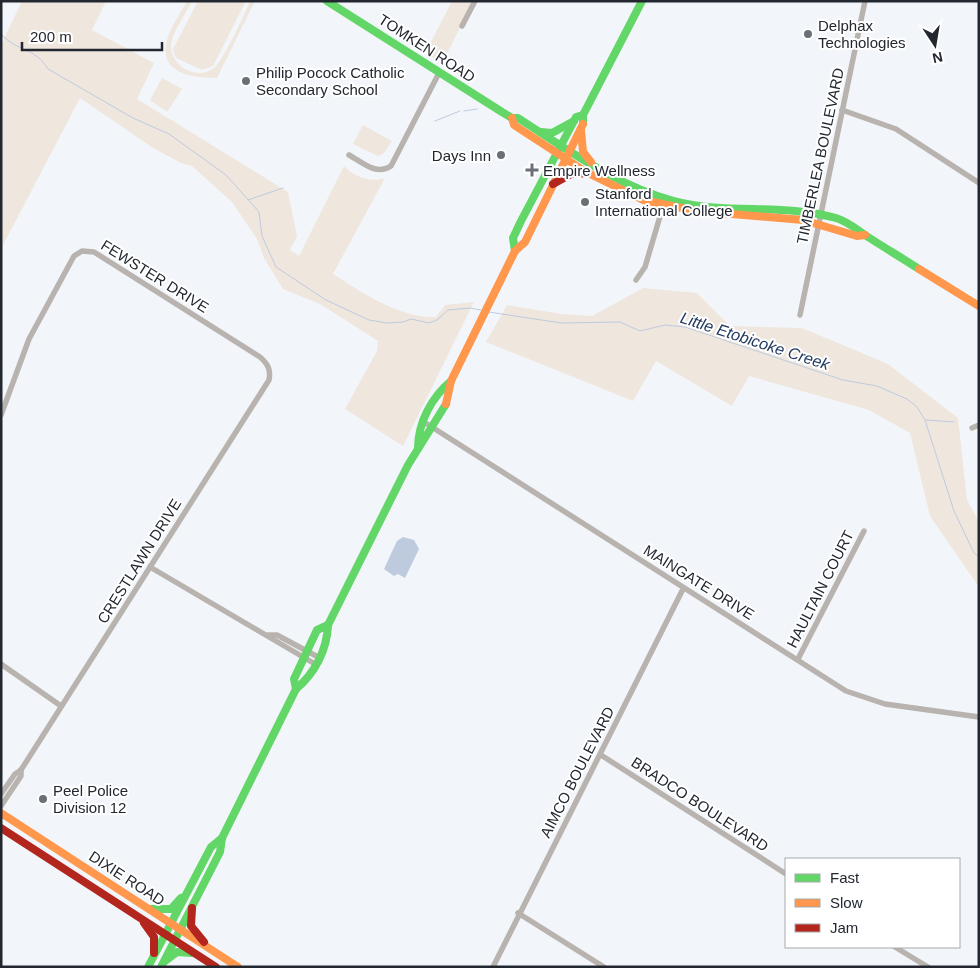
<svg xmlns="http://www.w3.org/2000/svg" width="980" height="968" font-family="Arial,sans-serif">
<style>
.green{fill:#efe6dd}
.water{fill:#becbdf}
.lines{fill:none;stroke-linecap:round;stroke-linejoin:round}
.stream{stroke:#becbdf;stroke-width:1}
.street{stroke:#b8b3ae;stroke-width:5.5}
.fast{stroke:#63d668;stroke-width:8}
.slow{stroke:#ff974d;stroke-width:8}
.jam{stroke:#b3261e;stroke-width:8}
.poi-dot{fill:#6b6f77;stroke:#fff;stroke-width:2}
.labels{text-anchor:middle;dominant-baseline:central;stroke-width:4;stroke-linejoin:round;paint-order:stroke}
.poi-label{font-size:15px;fill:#222730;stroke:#fff;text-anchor:start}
.street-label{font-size:15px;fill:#222730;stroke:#fff}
.water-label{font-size:16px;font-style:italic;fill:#223a60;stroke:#fff}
</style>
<rect width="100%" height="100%" fill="#f2f6fa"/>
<g class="green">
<path d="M22,1h84l-14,29 62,33 -17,36 151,93 9,44 -7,14 9,6 45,-90c10,11 27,17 41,12l-52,96c28,18 68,45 103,43l9,-12 29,-3 -71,144 -58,-37 32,-58 1,-10 -58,-37 -37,-15 -19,-31 -7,-19 -25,-37 -40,-36 -11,-3 -28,-15 -73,-50 -79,151v-204z"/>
<path d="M187,1h5c-6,13 -20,31 -21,45 0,22 29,36 45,20 8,-8 29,-52 34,-65h5l-38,77c-24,0 -59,-4 -50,-38 4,-13 13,-27 20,-39z"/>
<polygon points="198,1 246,1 213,66 202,70 176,58 173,49"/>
<polygon points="452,1 473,1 443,62 425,54"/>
<polygon points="162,78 182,89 167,112 150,100"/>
<polygon points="363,125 392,141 384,153 378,156 353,144"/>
<polygon points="643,288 697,293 730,326 802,328 888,364 958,418 967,500 979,522 979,587 930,516 910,433 869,410 749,376 732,406 656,361 633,401 486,342 507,305 562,314 592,316"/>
</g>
<polygon class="water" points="403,537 414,540 419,549 405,578 398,574 394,576 384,569 397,541"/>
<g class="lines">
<g class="stream">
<path d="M1,34c16,18 34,13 47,35l85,49 36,16 57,41 33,37 3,24 14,31 50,33 43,20 18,3 16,-1 8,-3 18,4 8,-3 11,-10 22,-2 11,2"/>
<polyline points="464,111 477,109"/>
<polyline points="435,121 460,111"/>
<polyline points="248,200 283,188"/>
<polyline points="489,312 561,323 620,322 640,331 665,325 685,327 843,380 877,386 907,399 917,407 925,420 954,511 974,553 979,557"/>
<polyline points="926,420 954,422"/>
</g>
<g class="street">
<polyline points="462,26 475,1"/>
<polyline points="842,110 896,129 979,183"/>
<path d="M349,155c13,7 27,21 42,11l48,-93"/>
<polyline points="636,280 645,267 664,203"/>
<polyline points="800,315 865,1"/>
<path d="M1,415l28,-76 45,-83 8,-5 12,1 166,105c8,7 11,13 9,23l-248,390 -6,4 -14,20"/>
<polyline points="424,422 846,691 885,704 979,717"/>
<polyline points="972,428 979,425"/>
<polyline points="150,567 315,664"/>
<polyline points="268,635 277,635 318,657"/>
<polyline points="798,659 864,531"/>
<polyline points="1,664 61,706"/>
<polyline points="601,755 786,874"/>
<polyline points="1,806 21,776 21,770"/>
<polyline points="518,913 604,967"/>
<polyline points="895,947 928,967"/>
<polyline points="493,967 683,589"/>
</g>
<g class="fast">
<path d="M327,1l175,111 10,6h6c50,32 99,68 156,83 53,14 109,2 162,17 13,4 21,12 32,19 17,11 34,21 51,32"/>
<polyline points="583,124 583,115 642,1"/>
<polyline points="541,132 552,133 574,121"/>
<polyline points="515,251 513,238 521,221 576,117 583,115"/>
<path d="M418,448c0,-26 14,-51 33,-67"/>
<polyline points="296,689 294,679 317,630 328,625"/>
<polyline points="150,909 171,909 181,898"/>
<polyline points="165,961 177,952 192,953"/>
<polyline points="148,967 211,847 222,838"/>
<path d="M161,967l59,-115 2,-14 74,-149c19,-16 31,-39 32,-64l80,-160 38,-61"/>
</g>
<g class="slow">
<polyline points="512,118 514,125 586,172 643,200 696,211 803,220 857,236 865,235"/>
<polyline points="581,130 583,152 591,162"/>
<polyline points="919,269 979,306"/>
<polyline points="446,404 451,381 515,251 525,242 583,124"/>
<polyline points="1,813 238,967"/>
</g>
<g class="jam">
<polyline points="553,184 571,174 588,173"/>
<polyline points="1,828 216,967"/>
<polyline points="192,908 191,926 204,942"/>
<polyline points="144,923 154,937 154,953"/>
</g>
</g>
<g class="poi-dot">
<circle cx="808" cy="34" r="5"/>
<circle cx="246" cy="81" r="5"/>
<circle cx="501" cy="155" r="5"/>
<path d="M529.5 162.5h5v5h5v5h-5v5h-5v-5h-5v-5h5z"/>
<circle cx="585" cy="202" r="5"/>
<circle cx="43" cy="799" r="5"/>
</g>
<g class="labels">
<g class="poi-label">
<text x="818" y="25">Delphax<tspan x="818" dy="17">Technologies</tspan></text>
<text x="256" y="72">Philip Pocock Catholic<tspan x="256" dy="17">Secondary School</tspan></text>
<text x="491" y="155" text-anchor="end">Days Inn</text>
<text x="543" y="170">Empire Wellness</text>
<text x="595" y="193">Stanford<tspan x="595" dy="17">International College</tspan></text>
<text x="53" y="790">Peel Police<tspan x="53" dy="17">Division 12</tspan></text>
</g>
<g class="street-label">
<text transform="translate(427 48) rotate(33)">TOMKEN ROAD</text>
<text transform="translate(820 156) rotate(-78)">TIMBERLEA BOULEVARD</text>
<text transform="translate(155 276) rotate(32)">FEWSTER DRIVE</text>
<text transform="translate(139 561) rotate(-58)">CRESTLAWN DRIVE</text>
<text transform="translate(699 582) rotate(32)">MAINGATE DRIVE</text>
<text transform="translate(820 589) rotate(-63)">HAULTAIN COURT</text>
<text transform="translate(577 772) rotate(-63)">AIMCO BOULEVARD</text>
<text transform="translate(700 804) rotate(33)">BRADCO BOULEVARD</text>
<text transform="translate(127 878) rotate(33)">DIXIE ROAD</text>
</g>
<g class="water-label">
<text transform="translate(755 341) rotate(18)">Little Etobicoke Creek</text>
</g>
</g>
<rect width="980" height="968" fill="none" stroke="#222730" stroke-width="5"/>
<rect x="785" y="858" width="175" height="90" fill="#ffffff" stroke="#a7a9ac"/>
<rect x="795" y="874" width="25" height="8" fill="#63d668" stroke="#a7a9ac"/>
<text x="830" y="883" font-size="15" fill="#222730">Fast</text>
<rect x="795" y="899" width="25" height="8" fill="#ff974d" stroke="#a7a9ac"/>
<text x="830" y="908" font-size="15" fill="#222730">Slow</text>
<rect x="795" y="924" width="25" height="8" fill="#b3261e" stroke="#a7a9ac"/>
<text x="830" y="933" font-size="15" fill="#222730">Jam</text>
<g transform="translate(935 45) rotate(168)" stroke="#ffffff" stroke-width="4" paint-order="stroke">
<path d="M0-4L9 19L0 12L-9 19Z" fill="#222730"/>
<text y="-8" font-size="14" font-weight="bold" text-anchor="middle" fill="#222730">N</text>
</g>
<path d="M22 42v8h140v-8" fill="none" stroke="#222730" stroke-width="2.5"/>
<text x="30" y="42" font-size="15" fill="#222730" stroke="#ffffff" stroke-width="4" paint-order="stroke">200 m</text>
</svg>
